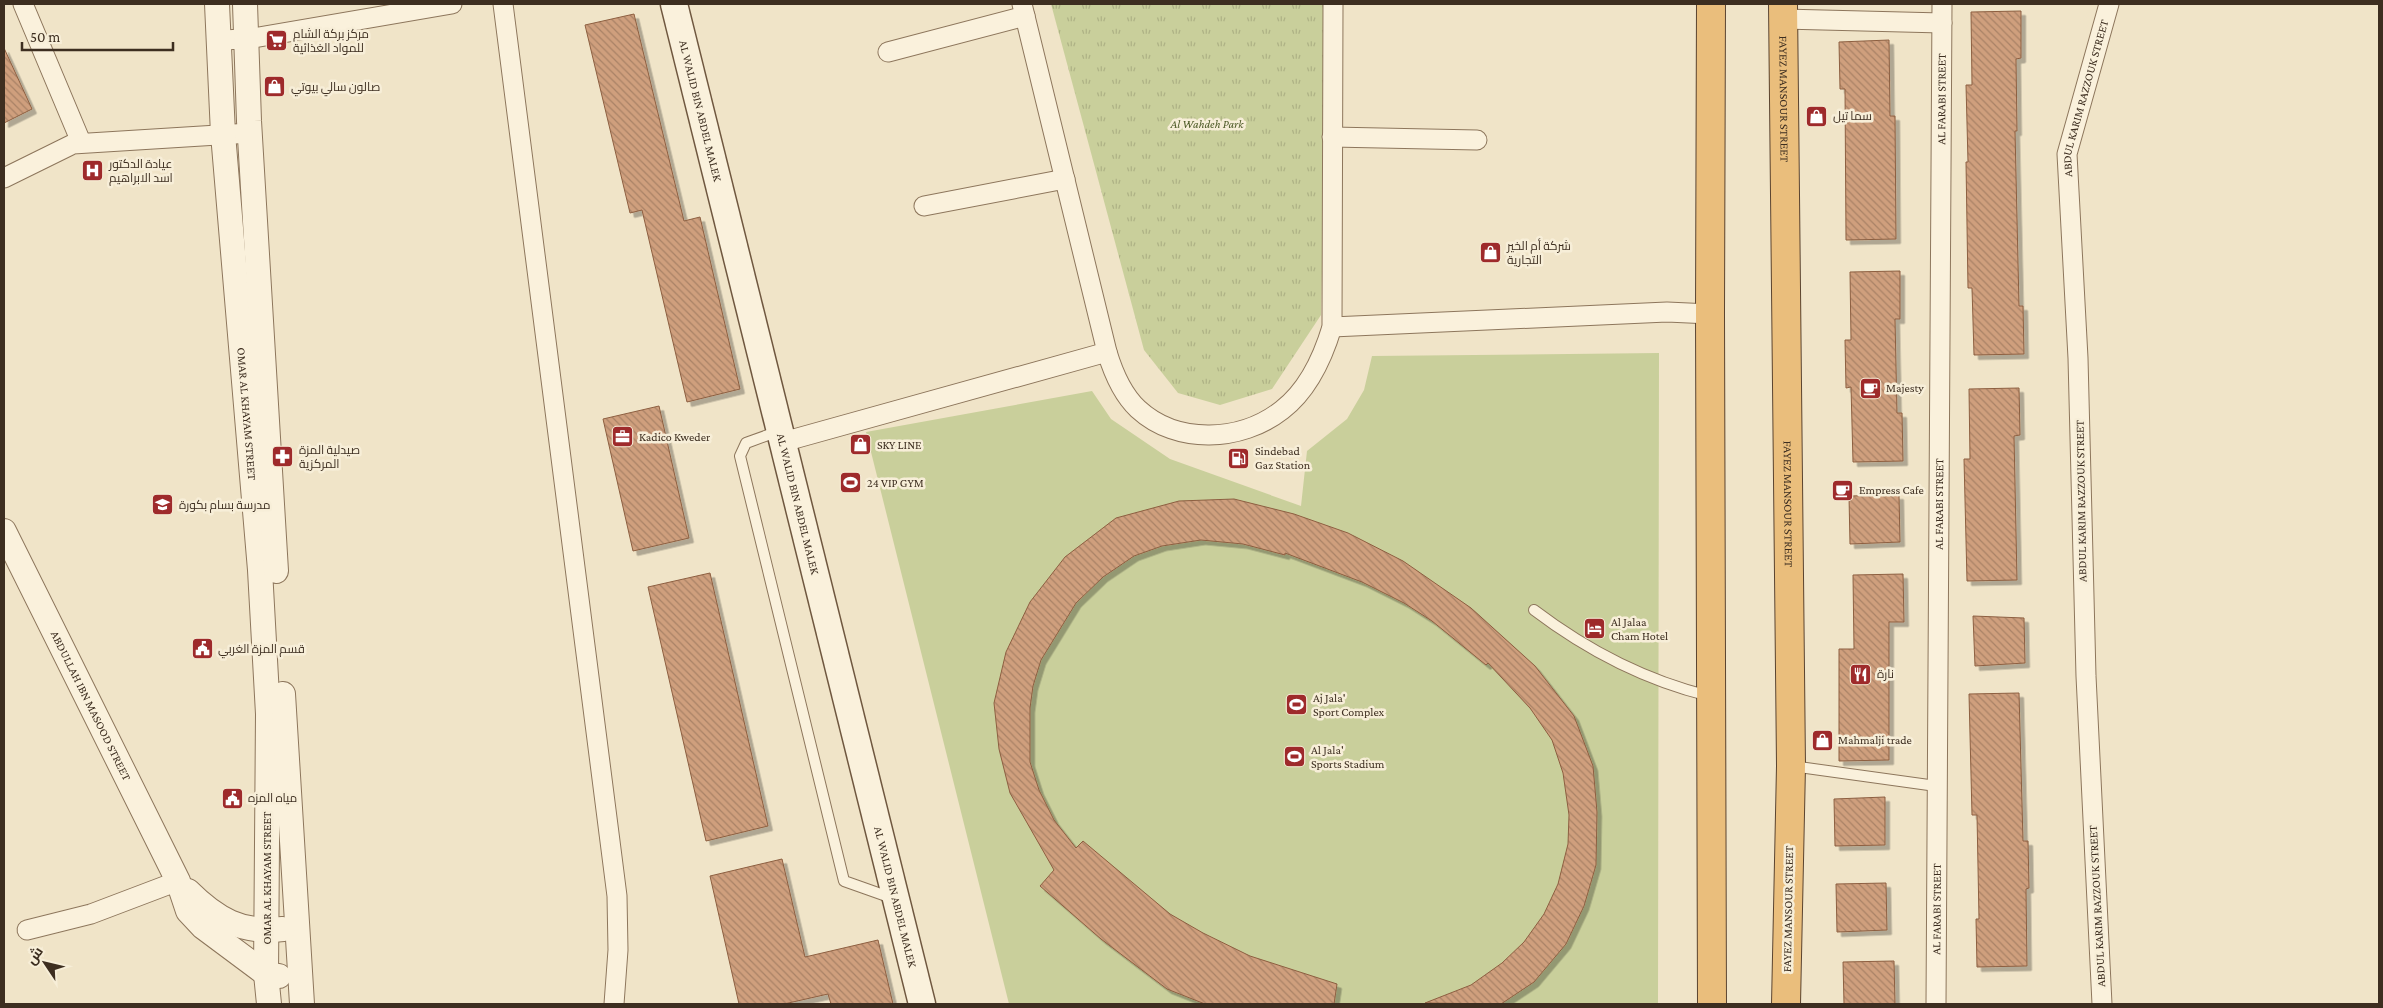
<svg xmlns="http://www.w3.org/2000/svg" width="2383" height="1008" font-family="'Crimson Pro',Cairo,serif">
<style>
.park{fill:url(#park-tufts)}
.pitch{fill:#c9cf9b}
.building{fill:url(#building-back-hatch);stroke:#8d5f41;filter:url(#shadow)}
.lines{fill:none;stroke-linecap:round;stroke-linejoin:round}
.service-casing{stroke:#8d765c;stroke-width:12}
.minor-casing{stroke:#8d765c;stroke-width:21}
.tertiary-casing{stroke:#8d765c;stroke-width:26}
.secondary-casing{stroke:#6f573f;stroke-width:29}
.trunk-casing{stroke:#5b4430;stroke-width:30}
.service{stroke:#faf1dc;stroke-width:10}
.minor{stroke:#faf1dc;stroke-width:19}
.tertiary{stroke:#faf1dc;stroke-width:24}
.secondary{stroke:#faf1dc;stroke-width:26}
.trunk{stroke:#eabe7c;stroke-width:28}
.labels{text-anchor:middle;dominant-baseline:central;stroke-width:5;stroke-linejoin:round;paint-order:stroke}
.poi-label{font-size:12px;fill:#3d2e20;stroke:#f7eed8;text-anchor:start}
.street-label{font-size:12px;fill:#3d2e20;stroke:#f7eed8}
.park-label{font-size:12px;font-style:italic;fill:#4d5a26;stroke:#f7eed8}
</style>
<defs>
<pattern id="park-tufts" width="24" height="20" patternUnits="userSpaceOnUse" patternTransform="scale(1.25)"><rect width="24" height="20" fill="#c9cf9b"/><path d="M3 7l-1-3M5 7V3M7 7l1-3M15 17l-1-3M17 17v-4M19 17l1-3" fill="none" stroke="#aeb285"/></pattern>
<pattern id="building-back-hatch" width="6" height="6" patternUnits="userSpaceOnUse" patternTransform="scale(1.25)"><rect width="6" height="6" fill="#cf9f7d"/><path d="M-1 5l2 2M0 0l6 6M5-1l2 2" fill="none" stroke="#a98266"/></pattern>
<filter id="shadow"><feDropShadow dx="4.5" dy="4.5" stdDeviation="0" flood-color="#0004"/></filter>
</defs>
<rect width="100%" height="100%" fill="#f0e4c8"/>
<polygon class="park" points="1051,4 1328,4 1321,315 1272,389 1220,405 1178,393 1144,350"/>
<polygon class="pitch" points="1659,353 1658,1004 1009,1004 866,432 1092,391 1111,419 1170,459 1301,506 1307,451 1347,419 1364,390 1372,356"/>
<g class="building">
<polygon points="2021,11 2021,58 2016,59 2017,131 2015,131 2019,306 2023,306 2024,354 1974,355 1972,288 1968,288 1966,162 1968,162 1966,85 1972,85 1971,12"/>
<polygon points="634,14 684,221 700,217 740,389 687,402 642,210 630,213 585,25"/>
<polygon points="1889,40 1890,116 1895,116 1896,239 1846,240 1845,89 1840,89 1839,42"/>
<polygon points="4,48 32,109 4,123"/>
<polygon points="1900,271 1900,319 1895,319 1897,413 1902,413 1903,461 1853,462 1851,387 1846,388 1845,340 1851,340 1850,272"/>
<polygon points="2019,388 2020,435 2014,436 2017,580 1967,581 1964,459 1970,459 1969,389"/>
<polygon points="659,406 689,538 633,551 603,419"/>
<polygon points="1899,495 1900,542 1850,544 1849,496"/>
<polygon points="1234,499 1294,514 1348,533 1403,561 1471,608 1535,666 1574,716 1593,766 1597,812 1596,865 1584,906 1566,944 1534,982 1501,1004 1425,1003 1471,985 1502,963 1524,942 1544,914 1558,884 1568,844 1569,815 1563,773 1552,740 1530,708 1488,663 1486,665 1432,621 1404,603 1362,582 1285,553 1285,555 1243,544 1201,540 1162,546 1134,556 1103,577 1076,603 1041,660 1033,686 1030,708 1030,762 1039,790 1054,820 1076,848 1083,841 1170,914 1203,933 1250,956 1337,984 1334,1004 1205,1004 1167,989 1101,939 1040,886 1054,870 1010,793 999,749 994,703 1006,652 1030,602 1065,557 1116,518 1179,501"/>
<polygon points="710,573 768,826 706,841 648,587"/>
<polygon points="1903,574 1904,622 1889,622 1889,760 1839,761 1839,649 1854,649 1853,575"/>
<polygon points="1973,616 2024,618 2025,663 1975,666"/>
<polygon points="2019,693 2023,841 2028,841 2029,888 2026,889 2027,966 1977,967 1976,919 1979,919 1977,815 1972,815 1969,694"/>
<polygon points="1885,797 1885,845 1835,846 1834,799"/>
<polygon points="782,859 805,957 878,940 893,1004 831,1004 828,994 784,1004 739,1004 710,876"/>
<polygon points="1886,883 1887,930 1837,932 1836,884"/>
<polygon points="1894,961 1895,1004 1844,1004 1843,962"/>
</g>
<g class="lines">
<defs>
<g id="service">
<polyline points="779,431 746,443 740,456 844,881 892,898"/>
<path d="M1534,610c54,41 110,70 175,86"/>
<polyline points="1792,766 1936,786"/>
</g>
<g id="minor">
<polyline points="23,4 81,142"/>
<polyline points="503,4 617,896 618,950 614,1004"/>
<path d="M1022,4l85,348c6,20 15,42 31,57 39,36 103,33 144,1 26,-20 41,-53 50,-83l1,-323"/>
<polyline points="1783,19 1942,23"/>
<polyline points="220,40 247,39 452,4"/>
<polyline points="888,52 1025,16"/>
<polyline points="1332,137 1477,140"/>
<polyline points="4,178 73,144 250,133"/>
<polyline points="924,206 1065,179"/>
<polyline points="1332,327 1667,312 1710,314"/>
<polyline points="783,442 1107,352"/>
<polyline points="27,930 91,914 178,881"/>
<path id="s1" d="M1936,1004l6,-1000"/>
<path id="s2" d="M2102,1004l-16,-328 -8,-318 -11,-204 42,-150"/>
</g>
<g id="tertiary">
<path id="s3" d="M217,4l6,130 37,436 8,144 -2,260 3,30"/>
<polyline points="245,4 249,121 276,571"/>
<path id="s4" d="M4,531l174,350 10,30 15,16 55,41 8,6 13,2"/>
<polyline points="283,694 302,1004"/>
<path d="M188,891c28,28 54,43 95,38"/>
</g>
<g id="secondary">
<path id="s5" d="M674,4l248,1000"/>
</g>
<g id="trunk">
<polyline points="1711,4 1710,314 1712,1004"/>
<path id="s6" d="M1783,4l8,762 -5,238"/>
</g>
</defs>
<use href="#service" class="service-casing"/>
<use href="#minor" class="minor-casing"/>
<use href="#tertiary" class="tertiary-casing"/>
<use href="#secondary" class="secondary-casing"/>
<use href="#trunk" class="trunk-casing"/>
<use href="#service" class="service"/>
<use href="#minor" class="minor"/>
<use href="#tertiary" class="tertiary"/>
<use href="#secondary" class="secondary"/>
<use href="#trunk" class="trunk"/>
</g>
<defs>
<symbol id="supermarket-square" viewBox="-11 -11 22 22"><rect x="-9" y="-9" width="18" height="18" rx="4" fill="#9e2a2b" stroke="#f7eed8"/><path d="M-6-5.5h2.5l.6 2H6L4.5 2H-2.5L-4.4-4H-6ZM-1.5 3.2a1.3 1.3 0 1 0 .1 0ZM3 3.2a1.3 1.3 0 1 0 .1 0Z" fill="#fff"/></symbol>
<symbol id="shop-square" viewBox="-11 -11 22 22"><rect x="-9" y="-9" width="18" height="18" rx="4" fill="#9e2a2b" stroke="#f7eed8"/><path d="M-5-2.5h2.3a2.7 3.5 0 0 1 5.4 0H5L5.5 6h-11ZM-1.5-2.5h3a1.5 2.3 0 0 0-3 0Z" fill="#fff"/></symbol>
<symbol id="hospital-square" viewBox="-11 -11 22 22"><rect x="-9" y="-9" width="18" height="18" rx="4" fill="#9e2a2b" stroke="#f7eed8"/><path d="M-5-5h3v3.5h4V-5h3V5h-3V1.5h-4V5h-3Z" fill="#fff"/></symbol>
<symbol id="cafe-square" viewBox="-11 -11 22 22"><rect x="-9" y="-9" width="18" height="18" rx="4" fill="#9e2a2b" stroke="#f7eed8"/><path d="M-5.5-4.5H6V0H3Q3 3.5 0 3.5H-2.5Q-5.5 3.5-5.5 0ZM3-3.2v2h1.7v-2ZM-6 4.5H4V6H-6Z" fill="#fff"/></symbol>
<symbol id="office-square" viewBox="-11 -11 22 22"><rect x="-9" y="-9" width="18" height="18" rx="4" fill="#9e2a2b" stroke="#f7eed8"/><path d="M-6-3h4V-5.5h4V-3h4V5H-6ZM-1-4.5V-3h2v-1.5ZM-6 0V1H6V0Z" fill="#fff"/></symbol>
<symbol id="pharmacy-square" viewBox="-11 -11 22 22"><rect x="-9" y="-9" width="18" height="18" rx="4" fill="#9e2a2b" stroke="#f7eed8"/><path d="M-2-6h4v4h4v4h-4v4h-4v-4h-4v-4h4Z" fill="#fff"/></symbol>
<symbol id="fuel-square" viewBox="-11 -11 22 22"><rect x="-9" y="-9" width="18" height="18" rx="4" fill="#9e2a2b" stroke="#f7eed8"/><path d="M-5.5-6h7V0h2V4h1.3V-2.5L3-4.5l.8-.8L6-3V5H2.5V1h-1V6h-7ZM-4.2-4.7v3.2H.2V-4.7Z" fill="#fff"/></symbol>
<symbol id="stadium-square" viewBox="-11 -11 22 22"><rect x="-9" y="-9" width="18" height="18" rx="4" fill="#9e2a2b" stroke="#f7eed8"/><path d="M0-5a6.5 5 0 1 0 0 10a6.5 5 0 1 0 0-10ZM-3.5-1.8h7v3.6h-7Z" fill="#fff"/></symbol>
<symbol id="school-square" viewBox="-11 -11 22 22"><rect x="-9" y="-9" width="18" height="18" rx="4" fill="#9e2a2b" stroke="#f7eed8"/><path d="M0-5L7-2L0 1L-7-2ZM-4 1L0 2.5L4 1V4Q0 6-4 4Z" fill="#fff"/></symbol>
<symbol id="hotel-square" viewBox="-11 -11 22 22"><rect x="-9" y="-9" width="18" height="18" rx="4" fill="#9e2a2b" stroke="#f7eed8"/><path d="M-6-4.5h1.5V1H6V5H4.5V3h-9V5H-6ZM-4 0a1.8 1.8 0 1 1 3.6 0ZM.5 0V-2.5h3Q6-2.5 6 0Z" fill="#fff"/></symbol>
<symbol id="civic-square" viewBox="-11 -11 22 22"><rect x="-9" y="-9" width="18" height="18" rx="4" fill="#9e2a2b" stroke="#f7eed8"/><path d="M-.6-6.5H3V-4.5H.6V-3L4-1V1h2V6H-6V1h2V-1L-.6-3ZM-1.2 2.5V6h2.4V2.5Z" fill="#fff"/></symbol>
<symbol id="restaurant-square" viewBox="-11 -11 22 22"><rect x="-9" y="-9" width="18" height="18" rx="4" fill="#9e2a2b" stroke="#f7eed8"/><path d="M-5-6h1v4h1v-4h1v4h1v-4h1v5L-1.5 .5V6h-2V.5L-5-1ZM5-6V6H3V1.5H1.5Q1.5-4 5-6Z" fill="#fff"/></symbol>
</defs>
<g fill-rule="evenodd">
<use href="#supermarket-square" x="264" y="28" width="25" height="25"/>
<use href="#shop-square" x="262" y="74" width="25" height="25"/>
<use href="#shop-square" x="1804" y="104" width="25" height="25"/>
<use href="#hospital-square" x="80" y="158" width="25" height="25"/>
<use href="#shop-square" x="1478" y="240" width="25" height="25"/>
<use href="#cafe-square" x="1858" y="376" width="25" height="25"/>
<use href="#office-square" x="610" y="424" width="25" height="25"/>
<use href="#shop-square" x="848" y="432" width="25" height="25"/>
<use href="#pharmacy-square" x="270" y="444" width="25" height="25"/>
<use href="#fuel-square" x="1226" y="446" width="25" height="25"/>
<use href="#stadium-square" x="838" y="470" width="25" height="25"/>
<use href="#cafe-square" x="1830" y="478" width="25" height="25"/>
<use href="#school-square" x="150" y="492" width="25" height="25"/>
<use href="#hotel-square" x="1582" y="616" width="25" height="25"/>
<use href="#civic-square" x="190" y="636" width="25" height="25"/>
<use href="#restaurant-square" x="1848" y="662" width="25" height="25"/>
<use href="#stadium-square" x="1284" y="692" width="25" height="25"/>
<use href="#shop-square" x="1810" y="728" width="25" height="25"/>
<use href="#stadium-square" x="1282" y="744" width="25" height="25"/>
<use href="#civic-square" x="220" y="786" width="25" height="25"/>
</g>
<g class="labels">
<g class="poi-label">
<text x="293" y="34">مركز بركة الشام<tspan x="293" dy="14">للمواد الغذائية</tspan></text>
<text x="291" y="87">صالون سالي بيوتي</text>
<text x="1833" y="116">سما تيل</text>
<text x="109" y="164">عيادة الدكتور<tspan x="109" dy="14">اسد الابراهيم</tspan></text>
<text x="1507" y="246">شركة أم الخير<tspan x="1507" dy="14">التجارية</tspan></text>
<text x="1886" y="388">Majesty</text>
<text x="639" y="437">Kadico Kweder</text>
<text x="877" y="445">SKY LINE</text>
<text x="299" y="450">صيدلية المزة<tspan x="299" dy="14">المركزية</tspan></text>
<text x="1255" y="451">Sindebad<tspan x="1255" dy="14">Gaz Station</tspan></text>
<text x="867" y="483">24 VIP GYM</text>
<text x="1859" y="490">Empress Cafe</text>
<text x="179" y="505">مدرسة بسام بكورة</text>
<text x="1611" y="622">Al Jalaa<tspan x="1611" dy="14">Cham Hotel</tspan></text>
<text x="218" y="649">قسم المزة الغربي</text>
<text x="1877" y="674">نارة</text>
<text x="1313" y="698">Aj Jala'<tspan x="1313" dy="14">Sport Complex</tspan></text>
<text x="1838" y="740">Mahmalji trade</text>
<text x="1311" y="750">Al Jala'<tspan x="1311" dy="14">Sports Stadium</tspan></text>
<text x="248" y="798">مياه المزه</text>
</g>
<g class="street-label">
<text stroke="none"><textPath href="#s6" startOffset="95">FAYEZ MANSOUR STREET</textPath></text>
<text stroke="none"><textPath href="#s1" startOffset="905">AL FARABI STREET</textPath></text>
<text stroke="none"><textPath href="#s2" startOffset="909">ABDUL KARIM RAZZOUK STREET</textPath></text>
<text stroke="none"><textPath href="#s5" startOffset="110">AL WALID BIN ABDEL MALEK</textPath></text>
<text stroke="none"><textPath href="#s3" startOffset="411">OMAR AL KHAYAM STREET</textPath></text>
<text transform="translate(2081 501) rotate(-91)">ABDUL KARIM RAZZOUK STREET</text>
<text stroke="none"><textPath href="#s5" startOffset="515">AL WALID BIN ABDEL MALEK</textPath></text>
<text stroke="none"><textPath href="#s6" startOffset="500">FAYEZ MANSOUR STREET</textPath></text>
<text stroke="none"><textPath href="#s1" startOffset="500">AL FARABI STREET</textPath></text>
<text stroke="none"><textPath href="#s4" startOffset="195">ABDULLAH IBN MASOOD STREET</textPath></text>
<text transform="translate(267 878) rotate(-90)">OMAR AL KHAYAM STREET</text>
<text stroke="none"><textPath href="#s5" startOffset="920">AL WALID BIN ABDEL MALEK</textPath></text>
<text transform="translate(2097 906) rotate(-93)">ABDUL KARIM RAZZOUK STREET</text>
<text transform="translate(1788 909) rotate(-89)">FAYEZ MANSOUR STREET</text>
<text stroke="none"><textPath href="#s1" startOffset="95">AL FARABI STREET</textPath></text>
</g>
<g class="park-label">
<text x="1207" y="124">Al Wahdeh Park</text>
</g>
</g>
<rect width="2383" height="1008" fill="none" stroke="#3d2e20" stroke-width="10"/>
<g transform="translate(45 963) rotate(305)" stroke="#f7eed8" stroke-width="4" paint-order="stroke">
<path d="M0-4L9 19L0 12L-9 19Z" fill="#3d2e20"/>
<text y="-8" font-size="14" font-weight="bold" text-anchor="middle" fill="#3d2e20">ش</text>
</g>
<path d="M22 42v8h151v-8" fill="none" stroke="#3d2e20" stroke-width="2.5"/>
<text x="30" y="42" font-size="15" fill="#3d2e20" stroke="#f7eed8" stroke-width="4" paint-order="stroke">50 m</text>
</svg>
